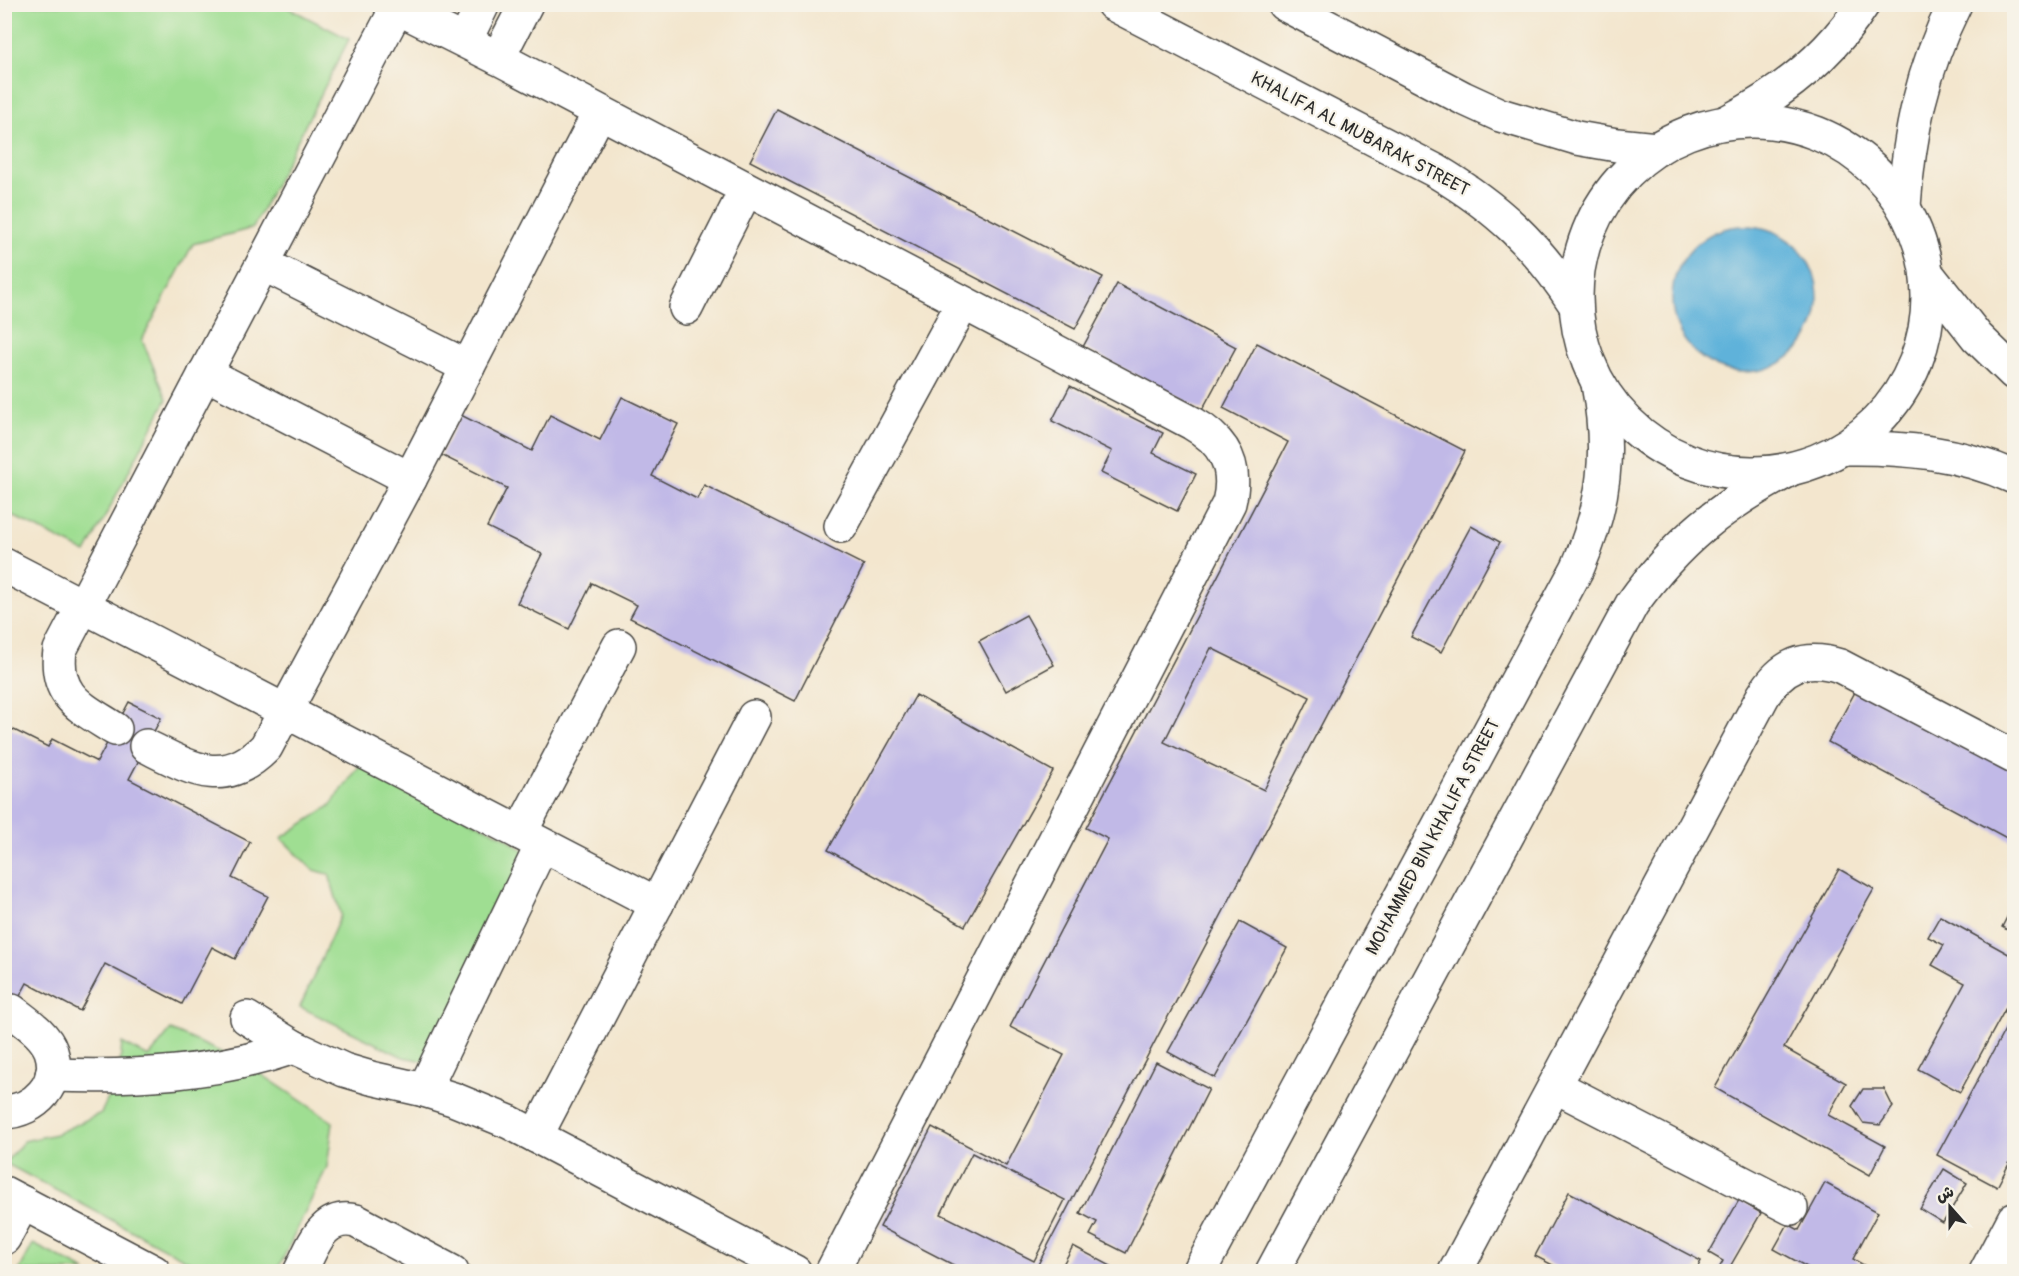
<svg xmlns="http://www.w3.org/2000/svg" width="2019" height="1276" font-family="Pangolin,'Playpen Sans Arabic',sans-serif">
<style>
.green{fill:#9fde92;stroke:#65845e;stroke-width:1.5}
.water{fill:#5eb2da;stroke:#446e82;stroke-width:1.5}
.building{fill:#c1b9e7;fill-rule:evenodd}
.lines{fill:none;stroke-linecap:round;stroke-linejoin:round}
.minor-casing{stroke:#494743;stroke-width:36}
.major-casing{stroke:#494743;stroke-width:36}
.minor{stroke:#fff;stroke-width:33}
.major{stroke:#fff;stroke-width:33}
.labels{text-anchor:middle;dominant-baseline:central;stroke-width:4.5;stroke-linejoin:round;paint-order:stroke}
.street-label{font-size:18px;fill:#2b2b2b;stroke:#f7f3e8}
</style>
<rect width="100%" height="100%" fill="#f7f3e8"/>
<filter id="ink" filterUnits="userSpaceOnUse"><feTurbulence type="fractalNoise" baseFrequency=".0167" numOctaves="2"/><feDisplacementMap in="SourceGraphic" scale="12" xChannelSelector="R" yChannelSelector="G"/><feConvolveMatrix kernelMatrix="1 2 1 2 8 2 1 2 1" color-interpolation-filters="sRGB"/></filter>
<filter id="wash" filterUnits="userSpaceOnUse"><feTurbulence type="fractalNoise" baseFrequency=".008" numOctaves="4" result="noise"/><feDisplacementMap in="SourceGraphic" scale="24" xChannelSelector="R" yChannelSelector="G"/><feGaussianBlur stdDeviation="1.35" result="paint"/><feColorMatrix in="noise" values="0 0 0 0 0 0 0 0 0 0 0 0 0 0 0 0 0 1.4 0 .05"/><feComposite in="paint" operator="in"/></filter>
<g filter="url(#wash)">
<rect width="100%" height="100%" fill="#f3e6ce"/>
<g class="green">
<polygon points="4,5 283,5 349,39 253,228 193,244 142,340 167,399 86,553 5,512"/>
<polygon points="5,580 14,584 5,616"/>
<polygon points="360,765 507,838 544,868 445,1065 403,1057 300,1007 341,915 329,874 313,870 281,838 330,806"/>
<polygon points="171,1030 243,1062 333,1122 327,1167 277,1271 207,1271 5,1163 24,1141 56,1134 101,1113 119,1076 122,1043 149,1057"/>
<polygon points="33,1244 86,1271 19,1271"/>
</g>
<circle class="water" cx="1745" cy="299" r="73"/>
<g id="blocks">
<g class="building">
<polygon points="777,109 1103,277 1075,329 750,161"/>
<polygon points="1117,284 1236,347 1202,410 1083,347"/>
<path d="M1257,343l208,108 -431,821h-67l-87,-45 52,-100 74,39 58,-111 -54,-28 98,-188 -22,-11 202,-386 -65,-34zM1211,648l99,49 -46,93 -100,-48zM972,1153l93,47 -31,61 -93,-47z"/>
<polygon points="1070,386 1163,433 1153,453 1196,474 1177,511 1101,473 1112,451 1052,421"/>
<polygon points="622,397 678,424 652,476 697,499 704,485 864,565 795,701 630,618 637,605 592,583 569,629 517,603 542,554 487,527 507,488 441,455 461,415 532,451 550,415 600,440"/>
<polygon points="1471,526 1500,542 1441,652 1411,637"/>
<polygon points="1026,615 1054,665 1006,691 979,641"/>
<polygon points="1861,681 2014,762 2014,842 1828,742"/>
<polygon points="916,695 1053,771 965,926 828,850"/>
<polygon points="129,702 161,718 129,779 250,842 232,878 268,896 235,959 212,947 182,1004 105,964 80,1011 27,983 4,1026 4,725 48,747 52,739 97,762"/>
<polygon points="1839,869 1874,889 1784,1048 1846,1083 1828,1115 1885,1146 1870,1175 1715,1088"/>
<polygon points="2014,904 2014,934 2002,927"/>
<polygon points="1940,916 2014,957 2014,993 1960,1092 1918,1069 1965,983 1932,965 1944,945 1928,937"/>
<polygon points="1240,922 1287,948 1215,1078 1168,1052"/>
<polygon points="2014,1013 2014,1154 1997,1187 1937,1155"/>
<polygon points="1156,1062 1209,1089 1126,1253 1090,1235 1097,1222 1080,1213"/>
<polygon points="1863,1089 1884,1089 1893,1107 1880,1125 1863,1123 1852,1106"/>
<polygon points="1944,1169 1967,1183 1943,1223 1920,1209"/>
<polygon points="1825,1183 1878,1212 1853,1259 1876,1272 1816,1272 1774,1249 1788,1224 1799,1230"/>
<polygon points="1569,1192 1701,1261 1695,1272 1566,1272 1535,1256"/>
<polygon points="1739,1200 1761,1213 1731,1265 1742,1272 1717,1272 1723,1261 1709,1253"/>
<polygon points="1073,1246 1111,1266 1108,1272 1064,1272 1060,1270"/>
</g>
</g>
</g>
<g filter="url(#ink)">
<use href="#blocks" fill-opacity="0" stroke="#494743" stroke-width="1.5"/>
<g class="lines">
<defs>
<g id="minor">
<path d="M390,4l108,54 694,365c32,18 46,43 37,80l-397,769"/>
<polyline points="465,41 483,4"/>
<polyline points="498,58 526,4"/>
<polyline points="263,264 468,367"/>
<polyline points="686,308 746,190"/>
<polyline points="205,373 410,479"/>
<polyline points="841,526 963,303"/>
<polyline points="4,565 657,904"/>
<path d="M115,729c-34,-22 -61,-32 -55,-79l337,-642"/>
<path d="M146,746c44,22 78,44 120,1l144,-268 189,-366"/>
<polyline points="520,833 619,646"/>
<polyline points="247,1018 294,1047 344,1070 371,1078 424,1090 453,1099 509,1122 795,1272"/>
<path d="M52,1075c82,3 164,-1 242,-28"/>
<polyline points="1555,1086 1791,1208"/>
<polyline points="424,1090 542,845"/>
<path d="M4,1112c31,-1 58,-29 47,-61 -6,-17 -25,-29 -39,-40"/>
<polyline points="536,1136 754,717"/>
<polyline points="4,1193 154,1272"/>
<polyline points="4,1238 23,1203"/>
<path d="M300,1272c13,-25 22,-59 56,-51l96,51"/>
<path d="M1199,1272l379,-705c27,-63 33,-115 20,-183"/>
<path d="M1272,1272l360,-668c45,-63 89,-98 157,-134"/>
<path d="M1455,1272l308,-576c19,-32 42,-41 77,-30l174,91"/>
<polyline points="1986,1272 2014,1219"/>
</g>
<g id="major">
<path d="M1113,4l323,167c62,37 100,73 139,133"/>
<polyline points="1284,4 1463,98 1500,115 1577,138 1617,145 1657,149"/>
<circle cx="1752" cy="297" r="176"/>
<path d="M1727,122c54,-28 103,-66 136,-118"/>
<path d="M1904,206c5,-73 18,-136 51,-202"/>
<polyline points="1928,275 1977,337 2014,373"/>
<path d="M1843,448c60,-1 116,4 171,29"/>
</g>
</defs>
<use href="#minor" class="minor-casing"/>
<use href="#major" class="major-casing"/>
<use href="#minor" class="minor"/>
<use href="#major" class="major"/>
</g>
</g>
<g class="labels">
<g class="street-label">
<text transform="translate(1360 134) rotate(28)">KHALIFA AL MUBARAK STREET</text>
<text transform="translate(1433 837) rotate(-62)">MOHAMMED BIN KHALIFA STREET</text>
</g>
</g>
<rect width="2019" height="1276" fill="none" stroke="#f7f3e8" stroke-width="24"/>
<g transform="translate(1950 1207) rotate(339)" stroke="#f7f3e8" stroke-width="4.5" paint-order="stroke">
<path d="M0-4.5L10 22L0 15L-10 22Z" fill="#2b2b2b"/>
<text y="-9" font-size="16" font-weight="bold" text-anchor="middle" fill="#2b2b2b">ش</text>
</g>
</svg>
